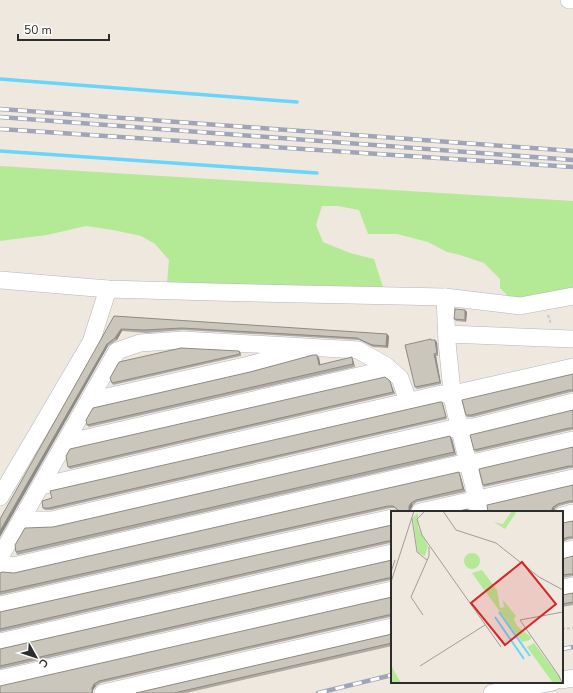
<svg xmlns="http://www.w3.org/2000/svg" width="573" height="693" font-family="'Nunito Sans',sans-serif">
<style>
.green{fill:#b4ea96}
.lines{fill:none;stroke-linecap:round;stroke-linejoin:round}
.stream{stroke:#68d5fa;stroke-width:3.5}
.minor-casing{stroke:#b2b5c1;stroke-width:18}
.path{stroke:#c8c8c8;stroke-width:2;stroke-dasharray:3 2;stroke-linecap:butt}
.minor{stroke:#fff;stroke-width:17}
.rail-casing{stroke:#a0a4b8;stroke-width:4.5}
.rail{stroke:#fff;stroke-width:3;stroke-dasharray:9;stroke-linecap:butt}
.wall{fill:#afaaa2}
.shaded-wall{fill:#8e8b84}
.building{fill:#cbc6bc;stroke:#8e8b84}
.inset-river{fill:none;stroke:#68d5fa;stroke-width:2}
.inset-road{fill:none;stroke:#a19d97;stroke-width:1}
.view{fill:#d62828;fill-opacity:0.15;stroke:#d62828;stroke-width:2}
.inset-edge{fill:none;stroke:#2d2d2d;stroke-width:2}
</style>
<rect width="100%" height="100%" fill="#efe8de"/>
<polygon class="green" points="0,166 573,201 573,289 550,292 534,297 509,297 500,288 500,279 484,263 460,255 447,252 428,242 397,234 368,234 359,210 338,206 322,206 316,225 323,242 350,253 374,259 383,287 167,283 169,260 155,244 141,236 113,230 86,226 47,235 0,241"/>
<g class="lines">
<g class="stream">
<polyline points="0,79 297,102"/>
<polyline points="0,151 317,173"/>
</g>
<defs>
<g id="minor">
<polyline points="569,0 573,0"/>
<polyline points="0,280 108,289 213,292 445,297 520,306 573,296"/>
<polyline points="445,297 447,342 453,401 480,512"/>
<polyline points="447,334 573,339"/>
<polyline points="89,401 249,365 301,350"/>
<polyline points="65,443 389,369"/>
<polyline points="41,486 441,394 453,394 573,367"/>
<polyline points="0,497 91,342 108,289"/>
<polyline points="420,512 573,478"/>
<polyline points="562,516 573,513"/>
<polyline points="21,520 52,520 459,427 474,427 573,402"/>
<polyline points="562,552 573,549"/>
<polyline points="0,557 117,351 140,343 183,340 358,350 385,365 400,378 408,401"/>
<polyline points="0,564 13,566 468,462 477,462 573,440"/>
<polyline points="562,588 573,586"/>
<polyline points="0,605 392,518"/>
<polyline points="0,642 392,553"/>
<polyline points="0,679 392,590"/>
<polyline points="562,680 573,678"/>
<polyline points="103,693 392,627"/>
<polyline points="492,693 553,682"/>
</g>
</defs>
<use href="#minor" class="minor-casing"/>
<g class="path">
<polyline points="548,315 551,324"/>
<polyline points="562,629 573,628"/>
</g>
<use href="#minor" class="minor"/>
<defs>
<g id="rail">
<polyline points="0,109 573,151"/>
<polyline points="0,117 573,160"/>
<polyline points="0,129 573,167"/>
<polyline points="562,649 573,647"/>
<polyline points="318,693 392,675"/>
</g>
</defs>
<use href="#rail" class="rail-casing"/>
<use href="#rail" class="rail"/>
</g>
<g class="wall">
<polygon points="465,310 467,312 466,322 456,321 454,319"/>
<polygon points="114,316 389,336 388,348 373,347 359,340 183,330 146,333 122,331 117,340 108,346 0,537"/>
<polygon points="432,340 437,342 438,356 436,356 441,384 417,389 415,387"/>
<polygon points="239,351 241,353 241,356 113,385 112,383"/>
<polygon points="317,355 319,358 320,365 353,360 355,367 89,427 87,425 250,372"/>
<polygon points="573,374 573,392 571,392 473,417 467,417 466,415"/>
<polygon points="390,381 391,384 395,394 70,469 68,467"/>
<polygon points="442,402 443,404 447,419 51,510 45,510 43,508"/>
<polygon points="573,410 573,430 571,430 476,452 474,450"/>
<polygon points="452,439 456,455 17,555 16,552"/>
<polygon points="573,447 573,468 571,468 484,487 483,485"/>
<polygon points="460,474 465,492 417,502 413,505 411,509 398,511 395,508 390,508 0,595 0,573 14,573"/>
<polygon points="573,485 573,503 570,503 559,506 555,509 553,512 488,512"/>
<polygon points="573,521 573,539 570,539 562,542 562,523"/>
<polygon points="392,525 392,543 390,543 0,632 0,612"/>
<polygon points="573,556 573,576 562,578 562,559"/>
<polygon points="392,560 392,580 390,580 0,669 0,649"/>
<polygon points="573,593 573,605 562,607 562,595"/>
<polygon points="392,597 392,617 390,617 101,683 96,686 93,690 0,693"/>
<polygon points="392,634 392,646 186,693 136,693"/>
</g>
<g class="shaded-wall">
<polygon points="465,310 467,312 466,322 465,320"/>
<polygon points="121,329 122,331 117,340 115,338"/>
<polygon points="387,334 389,336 388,348 386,346"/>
<polygon points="435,340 437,342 438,356 437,353"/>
<polygon points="107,344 108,346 0,537 0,531"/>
<polygon points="434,354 436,356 441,384 440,382"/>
<polygon points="317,355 319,358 321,367 319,365"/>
<polygon points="352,357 353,360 355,367 353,364"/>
<polygon points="390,381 391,384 395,394 393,392"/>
<polygon points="450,436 452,439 456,455 454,452"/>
<polygon points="459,472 460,474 465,492 463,489"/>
<polygon points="411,503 413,505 411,509 410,512 409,512 409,506"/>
<polygon points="553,507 555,509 553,512 551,512"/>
<polygon points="94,684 96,686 93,690 93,693 92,693 92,688"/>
</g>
<g class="building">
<polygon points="455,309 465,310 465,320 454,319"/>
<polygon points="114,316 387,334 386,346 372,345 357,338 182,328 144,330 121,329 115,338 107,344 0,531 0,519"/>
<polygon points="431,339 431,340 435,340 437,353 434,354 440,382 415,387 405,345"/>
<polygon points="181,348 239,351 240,354 112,383 110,378 119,362"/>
<polygon points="313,355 317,355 319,365 352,357 353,364 87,425 86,420 93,408 250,372"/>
<polygon points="573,374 573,390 569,390 471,415 466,415 462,400"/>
<polygon points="385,377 390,381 393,392 68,467 66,456 70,449"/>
<polygon points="440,402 442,402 446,417 49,508 43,508 42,501 52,498 50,491"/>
<polygon points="573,410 573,428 569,428 474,450 470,435"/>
<polygon points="450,436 454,452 16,552 15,545 25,528 53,527"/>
<polygon points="573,447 573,466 569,466 483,485 479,469"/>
<polygon points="459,472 463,489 416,500 411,503 409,506 409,512 399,512 397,509 393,506 388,506 0,592 0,573 2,572 14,573"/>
<polygon points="573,485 573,501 569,501 558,504 553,507 551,512 488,512 487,505"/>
<polygon points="468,509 469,512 454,512"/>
<polygon points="573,521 573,537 569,537 562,539 562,523"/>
<polygon points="392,525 392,541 388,541 0,629 0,612"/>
<polygon points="573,556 573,574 570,574 562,575 562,559"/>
<polygon points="392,560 392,578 388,578 0,666 0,649"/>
<polygon points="573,593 573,602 562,604 562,595"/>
<polygon points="392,597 392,615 388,615 99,681 94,684 92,688 92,693 0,693 0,686"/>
<polygon points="392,634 392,643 174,693 136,693"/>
</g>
<g transform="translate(391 511)">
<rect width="172" height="172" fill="#efe8de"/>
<path d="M121,0h5l-12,18 -11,-7 9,2zM27,2v14l10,19 -3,10 -7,-3 -1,-4 -4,-32zM73 50a8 8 0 1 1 16 0a8 8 0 1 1-16 0ZM91,59l15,20 3,18 4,-1 -1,-7 13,16 -2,3 3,7 14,11 -1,3 -8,2 -50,-69zM143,132l26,35 1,5h-8l-26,-36zM0,154l1,2 9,16 -9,-1z" fill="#b4ea96"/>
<path class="inset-river" d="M108,101l31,44M104,106l29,42"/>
<path class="inset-road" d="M34,0l-8,8 5,16 79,112M52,0l13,19 40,13 43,34 24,13M21,7l5,34 10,8M0,61l4,-12M0,71l23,-71M32,104l-12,-18 18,-41v-9M29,155l65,-41M171,172l-3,-7 -39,-56 43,-8"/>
<path class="view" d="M131,51l34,42 -51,41 -34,-42z"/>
<rect width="172" height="172" class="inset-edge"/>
</g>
<g transform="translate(36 657) rotate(129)" stroke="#ffffff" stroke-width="3" paint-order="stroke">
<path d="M0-3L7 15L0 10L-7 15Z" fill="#2d2d2d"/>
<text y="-6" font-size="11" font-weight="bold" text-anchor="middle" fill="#2d2d2d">С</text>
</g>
<path d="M18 34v6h91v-6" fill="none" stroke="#2d2d2d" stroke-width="2"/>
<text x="24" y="34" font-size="12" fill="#2d2d2d" stroke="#ffffff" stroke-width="3" paint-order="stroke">50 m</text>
</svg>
